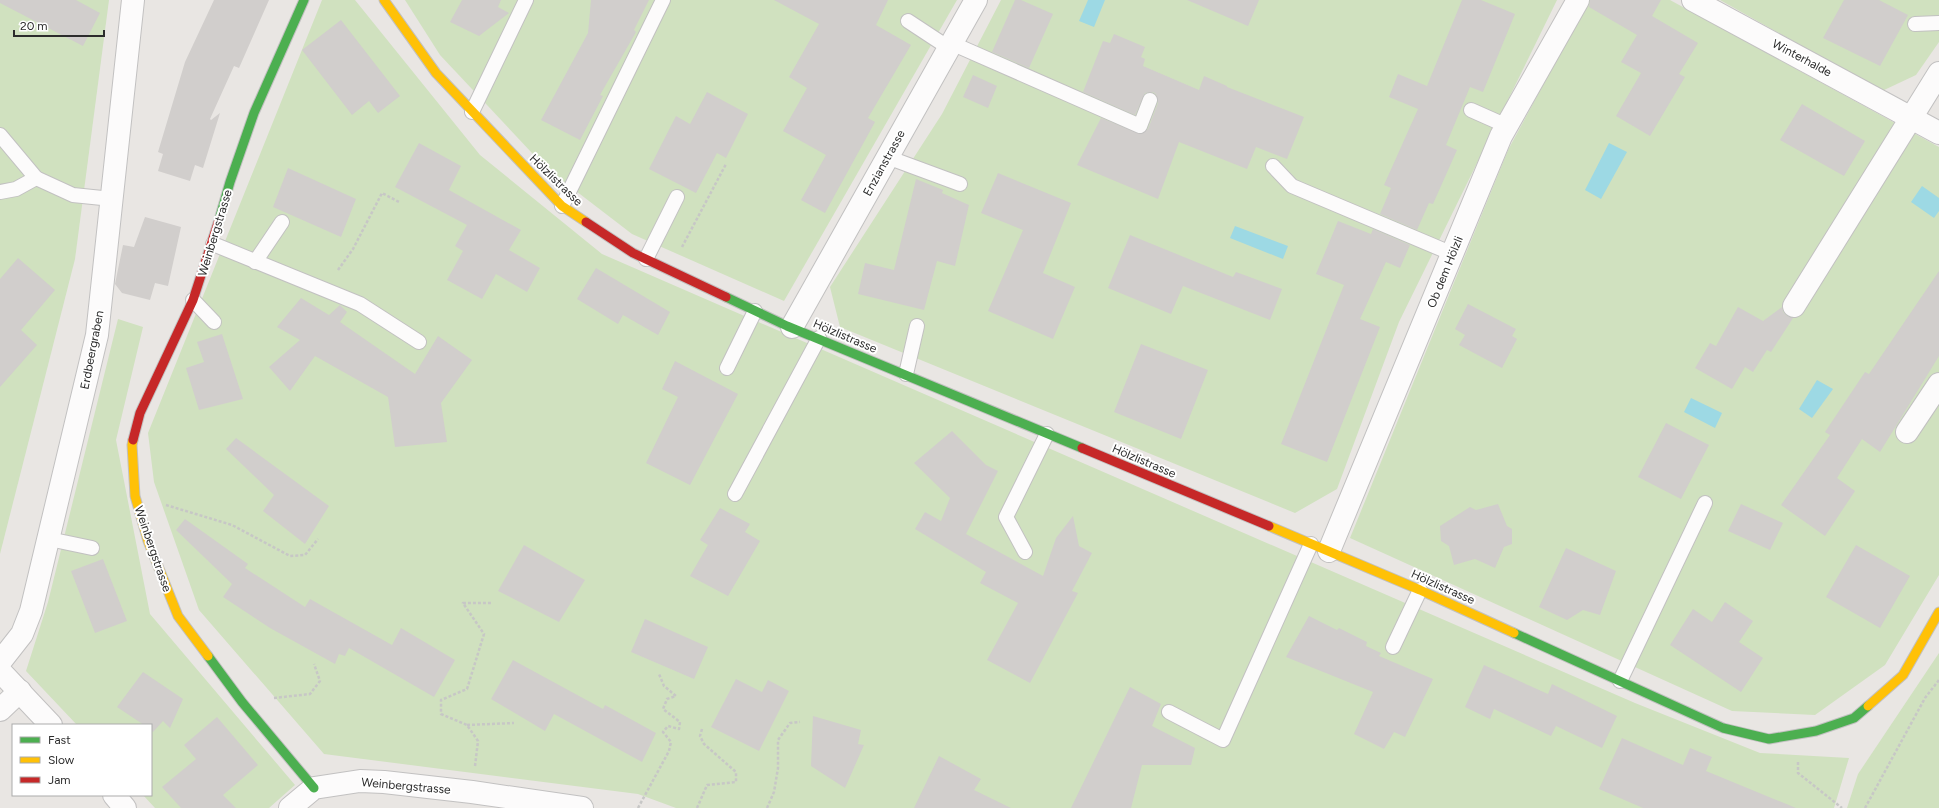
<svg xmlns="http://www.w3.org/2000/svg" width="1939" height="808" font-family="Figtree,sans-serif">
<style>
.green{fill:#d0e1bf}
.water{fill:#9dd9e4}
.building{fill:#d1cecc}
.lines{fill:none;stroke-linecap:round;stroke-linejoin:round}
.lane-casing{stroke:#c2c1c1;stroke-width:16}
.street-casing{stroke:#c2c1c1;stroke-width:24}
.fast-casing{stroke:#c2c1c1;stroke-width:11}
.slow-casing{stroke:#c2c1c1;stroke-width:11}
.jam-casing{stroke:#c2c1c1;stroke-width:11}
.path{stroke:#c7c7c6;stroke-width:2.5;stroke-dasharray:3 2;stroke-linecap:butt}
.lane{stroke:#fcfbfb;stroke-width:14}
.street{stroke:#fcfbfb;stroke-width:22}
.fast{stroke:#4caf50;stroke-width:9}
.slow{stroke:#ffc107;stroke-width:9}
.jam{stroke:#c62828;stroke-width:9}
.labels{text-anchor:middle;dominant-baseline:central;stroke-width:4;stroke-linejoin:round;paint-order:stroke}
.street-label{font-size:12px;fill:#2c2c2c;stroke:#fff}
</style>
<rect width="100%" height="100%" fill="#e9e6e3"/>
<g class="green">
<polygon points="0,0 109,0 75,259 0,554"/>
<polygon points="322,0 355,0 480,155 602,254 1635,703 1760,753 1849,758 1834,808 676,808 638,794 324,754 199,610 154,482 148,433"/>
<polygon points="405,0 957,0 784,301 632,234 546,168 440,55"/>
<polygon points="1001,0 1557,0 1399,322 1337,489 1295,513 840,327 830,287 942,114"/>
<polygon points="1589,0 1670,0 1939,147 1939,575 1885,665 1815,715 1732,711 1350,538 1508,150"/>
<polygon points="1720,0 1939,0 1939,42 1916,75 1882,91"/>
<polygon points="118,319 143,327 116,440 150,614 295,785 269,808 155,808 143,795 151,795 151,725 77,725 26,671 48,602"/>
<polygon points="1939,653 1939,808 1847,808 1858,774"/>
</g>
<g class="water">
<polygon points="1088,0 1105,0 1094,27 1079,21"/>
<polygon points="1609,143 1627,152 1601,199 1585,190"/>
<polygon points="1922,186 1939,198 1939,211 1934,218 1911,202"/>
<polygon points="1235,226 1288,246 1283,259 1230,238"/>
<polygon points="1817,380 1833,389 1812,418 1799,409"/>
<polygon points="1691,398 1722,413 1715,428 1684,412"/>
</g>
<g class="building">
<polygon points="0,0 76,0 100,13 83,46 0,3"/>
<polygon points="214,0 269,0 239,68 234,66 210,119 211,120 220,113 203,168 195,165 190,181 158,171 163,154 158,152 185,62"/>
<polygon points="462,0 501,0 498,7 509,13 479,36 450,22"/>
<polygon points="591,0 649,0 634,30 636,32 600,95 603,96 580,140 541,120 588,33"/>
<polygon points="774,0 888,0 876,25 911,45 868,118 875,122 825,213 801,200 826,155 783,131 807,88 789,77 819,24"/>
<polygon points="1015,0 1021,0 1053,14 1029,68 992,52"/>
<polygon points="1187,0 1259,0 1248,26"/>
<polygon points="1462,0 1481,0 1515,14 1483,92 1470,87 1446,145 1457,150 1433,204 1429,203 1417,230 1380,214 1391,188 1384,185 1418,109 1389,97 1398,74 1427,86"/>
<polygon points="1590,0 1661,0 1652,16 1698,43 1679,74 1685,77 1650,136 1616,116 1641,73 1621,62 1637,35 1589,7"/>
<polygon points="1844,0 1879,0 1908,15 1880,66 1823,38"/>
<polygon points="341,20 400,96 378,113 369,101 352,115 302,50"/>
<polygon points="1114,34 1145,47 1141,57 1145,59 1143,66 1199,90 1204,76 1227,86 1227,87 1304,117 1287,159 1256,147 1247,169 1179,142 1158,199 1077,165 1101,118 1141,134 1148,129 1158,103 1156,94 1153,92 1145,93 1135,115 1083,92 1103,41 1110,43"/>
<polygon points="973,75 997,86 988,108 963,97"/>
<polygon points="707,92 748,114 726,158 717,153 696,193 649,169 676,116 690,124"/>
<polygon points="1802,104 1865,141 1844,176 1780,140"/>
<polygon points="419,143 461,166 449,190 521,230 509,250 540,268 527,292 496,274 482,299 447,280 463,251 455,246 467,225 395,187"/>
<polygon points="288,168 356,199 341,237 273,207"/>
<polygon points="998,173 1071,203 1043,273 1075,287 1053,339 988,311 1023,230 981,213"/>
<polygon points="916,179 943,190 942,193 969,205 955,266 937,261 924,310 858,294 865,263 894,270"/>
<polygon points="145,217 181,227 168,286 155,283 150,300 122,293 115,284 123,245 134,247"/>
<polygon points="1338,221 1371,234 1373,229 1410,245 1400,268 1386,262 1360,319 1380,327 1327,462 1281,444 1344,285 1316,274"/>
<polygon points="1130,235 1233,277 1236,272 1282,289 1270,320 1183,286 1171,314 1108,288"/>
<polygon points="18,258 55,290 21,330 37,345 0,387 0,279"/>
<polygon points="596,268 670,312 658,335 623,315 618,324 577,299"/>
<polygon points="1939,271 1939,356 1880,452 1862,439 1837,478 1855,491 1825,536 1781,505 1830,435 1825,432 1865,372 1869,374"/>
<polygon points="301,298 329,315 340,305 347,312 340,322 415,374 438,336 472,360 441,403 447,442 395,447 388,397 315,356 290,391 269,367 300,340 277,327"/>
<polygon points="1468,304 1516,329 1512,336 1517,339 1502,368 1459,345 1465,335 1455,329"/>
<polygon points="1738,307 1763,321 1782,307 1783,312 1787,316 1793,318 1771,352 1767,350 1753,372 1745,367 1732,389 1695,368 1710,343 1716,346"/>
<polygon points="222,334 243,399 199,410 186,368 204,362 197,342"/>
<polygon points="1141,344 1208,370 1181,439 1114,412"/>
<polygon points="675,361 738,394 690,485 646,463 678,397 662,389"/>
<polygon points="1666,423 1709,445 1681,499 1638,477"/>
<polygon points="952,431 986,465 998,471 966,534 1043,576 1056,538 1073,516 1079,546 1092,553 1072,591 1078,593 1030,683 987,660 1018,603 980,583 986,572 915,529 925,512 941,521 950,498 914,463"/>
<polygon points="236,438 329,506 305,544 263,511 274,495 226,449"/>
<polygon points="1498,504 1507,526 1512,529 1512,544 1504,547 1495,568 1475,559 1454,565 1449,546 1441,541 1440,526 1470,507 1476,510"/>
<polygon points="1741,504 1783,523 1770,550 1728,531"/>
<polygon points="720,508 750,524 745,532 760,541 728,596 690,576 708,545 700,540"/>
<polygon points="185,519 248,564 245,568 305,607 310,599 392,645 401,628 455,660 434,697 349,648 345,656 339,654 335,664 270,628 223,597 232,584 176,530"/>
<polygon points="524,545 585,580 559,622 498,591"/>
<polygon points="1856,545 1910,576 1880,628 1826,597"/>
<polygon points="1566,548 1616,571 1600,615 1583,610 1567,620 1539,607"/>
<polygon points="103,559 127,621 95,633 71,571"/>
<polygon points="1725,602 1753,621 1739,642 1763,658 1741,692 1670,645 1693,609 1712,622"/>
<polygon points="1309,616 1337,630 1339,628 1367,642 1366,646 1381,653 1379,656 1433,679 1405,737 1394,732 1384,749 1354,734 1373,692 1286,657"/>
<polygon points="645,619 708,647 694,679 631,652"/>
<polygon points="513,660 603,709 605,705 656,733 642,762 554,714 545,731 491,699"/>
<polygon points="1484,665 1548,694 1552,684 1617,716 1602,748 1556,726 1551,736 1494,709 1490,719 1465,707"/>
<polygon points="143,672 183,699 170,728 163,721 153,732 151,730 151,725 144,725 117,707"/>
<polygon points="736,679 762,692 768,680 789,691 759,751 711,727"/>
<polygon points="1130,687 1161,704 1152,726 1195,748 1191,765 1142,765 1131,808 1071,808"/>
<polygon points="813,716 861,730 858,744 864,745 845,788 811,766"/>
<polygon points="217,717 258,765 223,795 236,808 181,808 162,787 196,759 184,745"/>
<polygon points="1622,738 1683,765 1690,748 1712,757 1706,771 1796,808 1643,808 1599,789"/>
<polygon points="939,756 981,779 974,790 1011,808 914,808"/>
</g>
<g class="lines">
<defs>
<g id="lane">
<polyline points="908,21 949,48"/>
<polyline points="1915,24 1939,23"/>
<polyline points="951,43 1140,126 1150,100"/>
<polyline points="1471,110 1507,126"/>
<polyline points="472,112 526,0"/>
<polyline points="0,135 36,178 73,195 112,199"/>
<polyline points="887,157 960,184"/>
<polyline points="1273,166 1292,186 1453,254"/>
<polyline points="0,192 16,189 36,178"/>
<polyline points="562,206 663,0"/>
<polyline points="213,244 360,304 419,342"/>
<polyline points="646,259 677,197"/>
<polyline points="255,262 282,222"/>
<polyline points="193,300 214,322"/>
<polyline points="727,368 755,311"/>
<polyline points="906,374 917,326"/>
<polyline points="735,494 819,338"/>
<polyline points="49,539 92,548"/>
<polyline points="1025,552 1006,517 1047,434"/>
<polyline points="1393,647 1420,590"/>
<polyline points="1620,681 1705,503"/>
<polyline points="1169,712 1223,740 1311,544"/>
</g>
<g id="street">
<polyline points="1693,0 1939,133"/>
<polyline points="1794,306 1939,73"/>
<polyline points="792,327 976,0"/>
<polyline points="1907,432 1939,384"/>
<polyline points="1329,551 1501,136 1578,0"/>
<polyline points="0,662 22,634 31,611 97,335 133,0"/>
<polyline points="0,671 51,725"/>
<polyline points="0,710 20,691"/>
<polyline points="114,795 125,808"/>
<polyline points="290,808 314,788 360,781 384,782 472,792 582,808"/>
</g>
<g id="fast">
<polyline points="219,220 230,182 254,113 304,0"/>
<polyline points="726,297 787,326 1082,448"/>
<polyline points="1514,633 1723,728 1769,739 1816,731 1854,718 1868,706"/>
<polyline points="208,656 242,702 314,788"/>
</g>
<g id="slow">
<polyline points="384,0 436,73 562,206 586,222"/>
<polyline points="133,440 132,445 135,496 148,541 178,616 208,656"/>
<polyline points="1269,526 1420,590 1514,633"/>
<polyline points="1868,706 1903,675 1939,612"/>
</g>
<g id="jam">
<polyline points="586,222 633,253 726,297"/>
<polyline points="133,440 140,413 193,300 219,220"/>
<polyline points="1082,448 1269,526"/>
</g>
</defs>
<use href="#lane" class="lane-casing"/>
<use href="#street" class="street-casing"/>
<use href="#fast" class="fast-casing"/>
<use href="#slow" class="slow-casing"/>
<use href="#jam" class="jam-casing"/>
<g class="path">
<polyline points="682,247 726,164"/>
<polyline points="338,270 353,249 382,193 399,202"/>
<polyline points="166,505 232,525 290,556 305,555 318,539"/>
<polyline points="274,698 310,694 320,681 314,664"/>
<polyline points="467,725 514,723"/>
<polyline points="1798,762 1798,773 1842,808"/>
<polyline points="475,766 478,741 467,725 441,714 441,700 467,689 484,634 463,603 492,603"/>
<polyline points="638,808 669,751 671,742 663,732 668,726 679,729 680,722 663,709 667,699 676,696 664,686 659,674"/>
<polyline points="697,808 707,785 736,782 736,772 704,744 700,736 702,729"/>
<polyline points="767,808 774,792 778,768 778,740 790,723 800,722"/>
<polyline points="1865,808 1925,698 1939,680"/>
</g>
<use href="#lane" class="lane"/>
<use href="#street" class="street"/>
<use href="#fast" class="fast"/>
<use href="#slow" class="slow"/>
<use href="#jam" class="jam"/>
</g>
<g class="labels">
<g class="street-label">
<text transform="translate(1802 58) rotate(28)">Winterhalde</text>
<text transform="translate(884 163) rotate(-61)">Enzianstrasse</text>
<text transform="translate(556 180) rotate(44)">Hölzlistrasse</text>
<text transform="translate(215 233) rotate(-73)">Weinbergstrasse</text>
<text transform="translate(1445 272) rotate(-68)">Ob dem Hölzli</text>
<text transform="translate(845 336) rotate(23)">Hölzlistrasse</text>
<text transform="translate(92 350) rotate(-79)">Erdbeergraben</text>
<text transform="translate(1144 461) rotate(23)">Hölzlistrasse</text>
<text transform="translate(153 549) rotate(71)">Weinbergstrasse</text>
<text transform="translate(1443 587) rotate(24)">Hölzlistrasse</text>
<text transform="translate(406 786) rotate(5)">Weinbergstrasse</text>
</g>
</g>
<rect x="12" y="724" width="140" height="72" fill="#ffffff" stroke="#ababab"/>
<rect x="20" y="737" width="20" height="6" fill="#4caf50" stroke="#ababab"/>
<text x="48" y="744" font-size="12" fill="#2c2c2c">Fast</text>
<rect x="20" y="757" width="20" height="6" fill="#ffc107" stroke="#ababab"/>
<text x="48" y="764" font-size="12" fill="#2c2c2c">Slow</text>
<rect x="20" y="777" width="20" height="6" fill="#c62828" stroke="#ababab"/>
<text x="48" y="784" font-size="12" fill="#2c2c2c">Jam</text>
<path d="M14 30v6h90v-6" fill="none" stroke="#2c2c2c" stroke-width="2"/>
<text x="20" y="30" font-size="12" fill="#2c2c2c" stroke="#ffffff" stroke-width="3" paint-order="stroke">20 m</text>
</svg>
